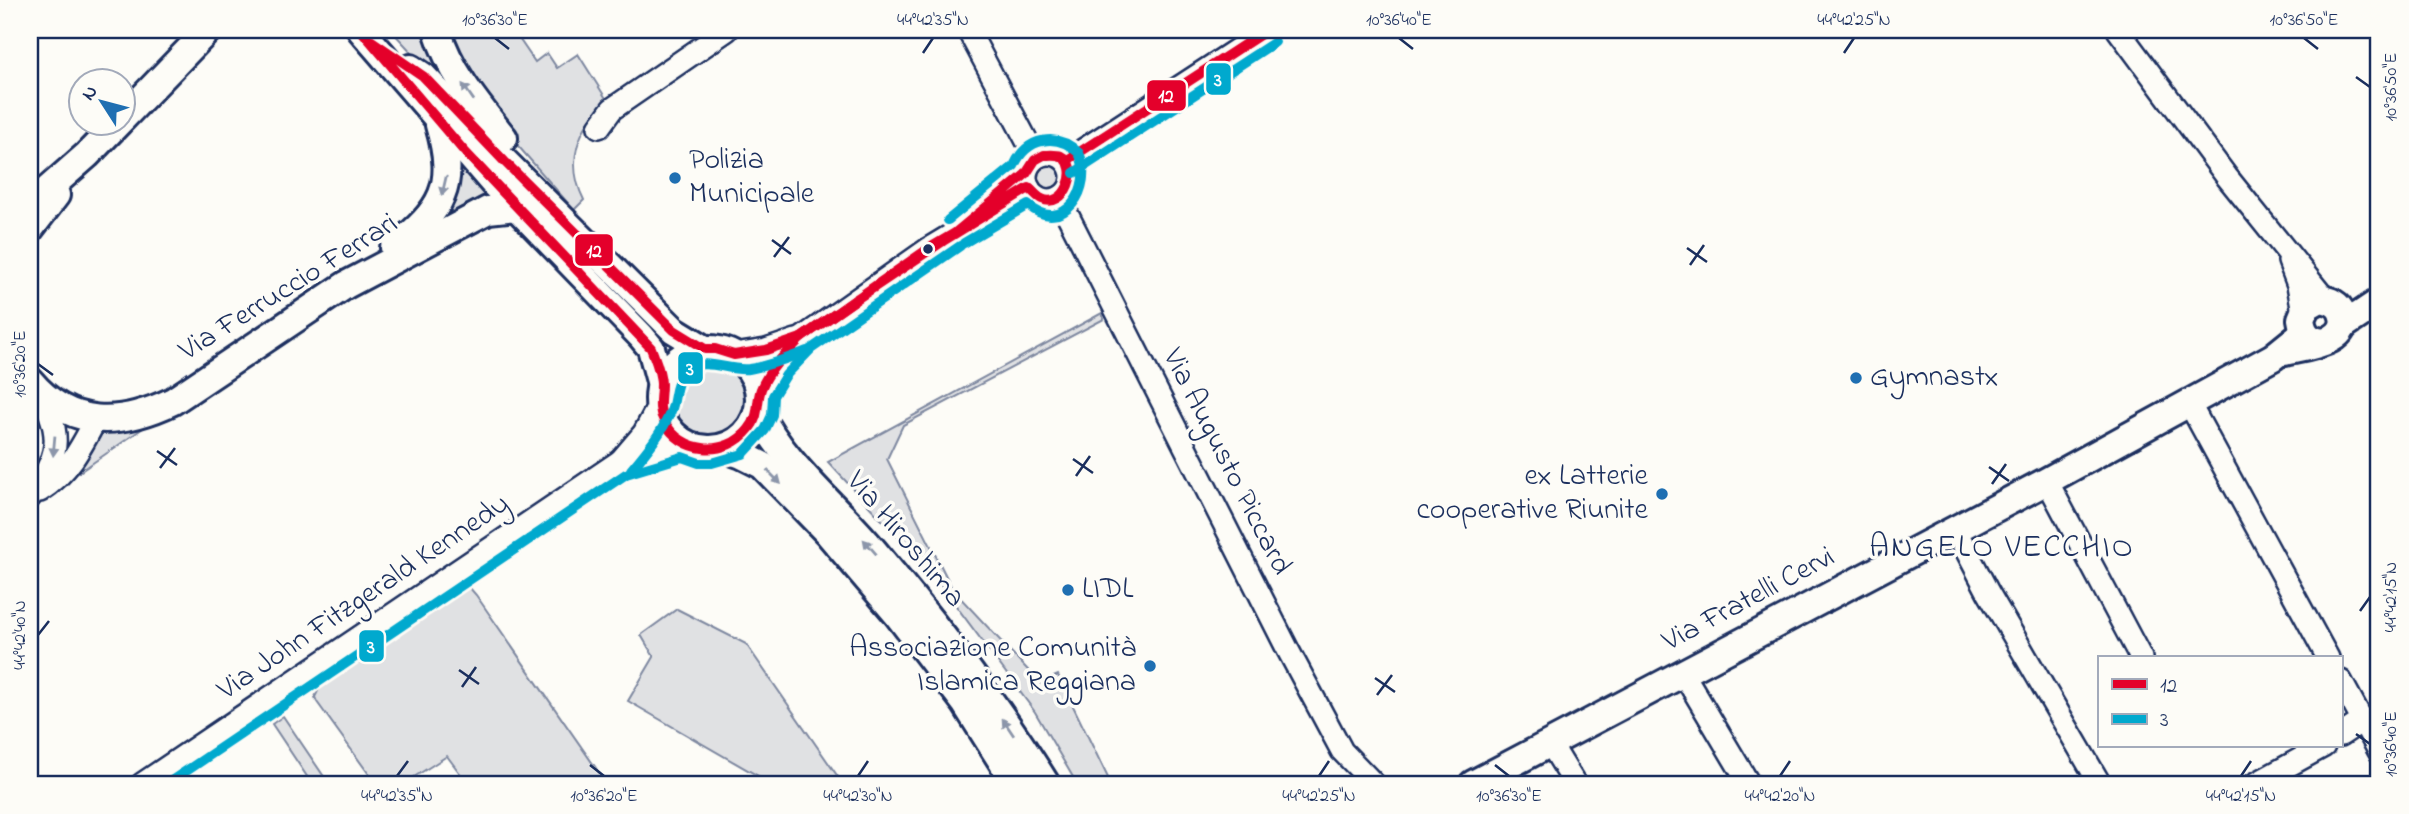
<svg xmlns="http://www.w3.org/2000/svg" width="2409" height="814" font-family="'Indie Flower',sans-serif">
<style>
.green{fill:#e0e1e3;stroke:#7e88a0;stroke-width:2}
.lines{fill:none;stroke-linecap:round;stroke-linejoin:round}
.minor-casing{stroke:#1b2f5e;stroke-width:26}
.major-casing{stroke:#1b2f5e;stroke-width:32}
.minor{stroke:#fdfcf7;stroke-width:21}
.major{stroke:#fdfcf7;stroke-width:26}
.bus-1-casing{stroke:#fdfcf7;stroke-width:16}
.bus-2-casing{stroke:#fdfcf7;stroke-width:16}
.bus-1{stroke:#e4002b;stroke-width:10}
.bus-2{stroke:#00a9ce;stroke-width:10}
.oneway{fill:#8c96aa}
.ticks{fill:none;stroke:#1b2f5e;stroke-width:2.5}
.poi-dot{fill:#1f6fb2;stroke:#fdfcf7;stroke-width:2.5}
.bus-dot{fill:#1b2f5e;stroke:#fdfcf7;stroke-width:2.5}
.labels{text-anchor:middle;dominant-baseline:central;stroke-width:7;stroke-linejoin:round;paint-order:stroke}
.poi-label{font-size:30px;fill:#1b2f5e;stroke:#fdfcf7;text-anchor:start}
.street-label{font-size:30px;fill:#1b2f5e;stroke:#fdfcf7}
.neighbourhood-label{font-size:32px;letter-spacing:2px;fill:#1b2f5e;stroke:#fdfcf7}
.line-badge{stroke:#fdfcf7;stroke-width:2.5}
.badge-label{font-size:19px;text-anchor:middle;font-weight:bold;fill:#fff}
.neatline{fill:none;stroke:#1b2f5e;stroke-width:2.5}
.ticks-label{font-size:18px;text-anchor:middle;fill:#1b2f5e}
</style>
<rect width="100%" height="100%" fill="#fdfcf7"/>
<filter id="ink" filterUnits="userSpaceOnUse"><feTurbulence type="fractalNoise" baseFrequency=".0143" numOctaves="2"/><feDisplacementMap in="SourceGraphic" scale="14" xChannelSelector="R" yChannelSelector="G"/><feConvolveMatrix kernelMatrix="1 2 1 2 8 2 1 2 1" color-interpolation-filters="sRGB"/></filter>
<g filter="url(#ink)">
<g class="green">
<polygon points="391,30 426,30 461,106"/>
<path d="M445,30h68l22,32 12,-9 10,15 21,-14 29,46c-29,28 -42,62 -23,100l-10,10 -55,-63 -38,-50z"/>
<polygon points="457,151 506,202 443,220 442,215"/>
<circle cx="1049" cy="176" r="15"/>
<polygon points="1102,313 1104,319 903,425 887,459 953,590 1040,683 1058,675 1111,784 1077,784 1035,712 933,575 828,462"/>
<circle cx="708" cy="399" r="38"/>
<polygon points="149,424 71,478 98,435"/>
<polygon points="469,587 476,595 607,784 468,784 447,756 403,784 376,784 317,702 315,697 320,687"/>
<polygon points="677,609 746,644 843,784 772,784 628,701 654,657 641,635"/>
<polygon points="283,716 329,784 312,784 272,724"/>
</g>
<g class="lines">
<defs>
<g id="minor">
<polyline points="968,30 1036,158"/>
<polyline points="2118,30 2227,177 2325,299"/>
<polyline points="599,127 612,109 727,30"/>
<circle cx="1049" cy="177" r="23"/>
<polyline points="1066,161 1267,30"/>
<polyline points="1059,198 1288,650 1342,751 1374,784"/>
<polyline points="2289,261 2298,285 2303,312"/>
<polyline points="734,355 766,350 796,340"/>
<polyline points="759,392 775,366 802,338 928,249 1029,188"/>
<polyline points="2189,403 2328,658"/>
<polyline points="621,460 644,433 659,405"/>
<polyline points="2047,481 2141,658"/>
<path d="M40,491c28,-18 41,-43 56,-72"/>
<path d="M30,497c29,-40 34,-60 10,-105"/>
<polyline points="1955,529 1988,592 2100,784"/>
<polyline points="1683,673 1749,784"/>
<polyline points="2341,681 2379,751"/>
<polyline points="2341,735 2362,721"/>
<polyline points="1550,743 1575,784"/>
<polyline points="142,784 620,461 682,442"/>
<polyline points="2255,784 2324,746"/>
</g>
<g id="major">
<polyline points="361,30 495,185 641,336 651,348 661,385"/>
<path d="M437,30c13,42 40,74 67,108"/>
<polyline points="411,68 423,76 505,162 674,330 705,349"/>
<polyline points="122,119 208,30"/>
<polyline points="30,205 87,155 119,122"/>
<polyline points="30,229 56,195"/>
<path d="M394,248c49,-39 63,-61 45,-123"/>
<polyline points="2343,326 2379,302"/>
<circle cx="709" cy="399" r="50"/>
<path d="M2285,352c19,-5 68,-9 57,-39 -3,-9 -12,-13 -22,-14l-14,8 -5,12c2,14 7,21 22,23"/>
<path d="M30,381c40,48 91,45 143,20l173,-116 142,-75 29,-3"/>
<path d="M758,411c26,54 78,94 116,140 62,74 121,151 172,233"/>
<polyline points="722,448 742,455 762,465 828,533 897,614 965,703 1016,784"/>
<polyline points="1473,784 2047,481 2273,357 2304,332"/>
</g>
</defs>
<use href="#minor" class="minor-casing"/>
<use href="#major" class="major-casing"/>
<use href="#minor" class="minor"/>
<use href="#major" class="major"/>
<defs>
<g id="bus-1">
<path d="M361,30l8,9 54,37 82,86 169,168 31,19h10l19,6 32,-5 35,-12c-15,15 -32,31 -40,51 -5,14 -1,27 -12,40 -23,29 -68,25 -85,-8 -7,-13 -3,-23 -3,-37 0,-12 -6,-25 -10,-36l-187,-197z"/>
<path d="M1044,155c5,0 12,-1 17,1 21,10 4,54 -19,43 -5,-2 -9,-8 -13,-11l-86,53 -88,59 73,-51 27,-16 71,-59 9,-14z"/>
<polyline points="1066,161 1267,30"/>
<polyline points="801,338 855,300"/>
<polyline points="801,338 855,300"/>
</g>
<g id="bus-2">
<polyline points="1074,173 1275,42"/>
<path d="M948,220l66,-54c13,-29 43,-34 65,-13 16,35 -16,83 -51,52l-64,38"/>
<path d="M631,470c15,-18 31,-37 40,-59 5,-11 3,-26 11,-36 20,-22 43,-3 67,-6 20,-3 39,-11 58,-18"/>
<polyline points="167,784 626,474 682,457 699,463 712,463 743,454 765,430 772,415 773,396 786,375 811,349 960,246"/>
</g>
</defs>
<use href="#bus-1" class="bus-1-casing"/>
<use href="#bus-2" class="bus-2-casing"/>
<use href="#bus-1" class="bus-1"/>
<use href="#bus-2" class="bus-2"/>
</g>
<defs><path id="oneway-solid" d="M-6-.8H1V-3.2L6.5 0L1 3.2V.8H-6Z" transform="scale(1.75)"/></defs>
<g class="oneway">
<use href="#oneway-solid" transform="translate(468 92) rotate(-125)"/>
<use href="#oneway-solid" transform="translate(444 186) rotate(103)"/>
<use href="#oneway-solid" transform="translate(54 446) rotate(95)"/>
<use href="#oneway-solid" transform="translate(774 477) rotate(45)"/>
<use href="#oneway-solid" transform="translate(870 547) rotate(-131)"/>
<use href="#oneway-solid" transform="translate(1008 727) rotate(-124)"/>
</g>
</g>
<path class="ticks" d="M495,38l14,11M1399,38l14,11M2304,38l14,11M923,53l10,-15M1844,53l10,-15M2356,77l14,10M772,240l19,14M1687,248l20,14M774,257l15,-20M1690,265l14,-20M38,364l15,11M157,451l20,14M1073,459l20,14M1989,467l20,14M160,468l15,-20M1076,476l14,-20M1992,484l14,-20M2360,611l10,-14M38,635l11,-14M459,670l20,14M1375,678l20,14M462,687l14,-20M1377,695l15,-20M2356,734l14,10M590,765l14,11M1495,765l14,11M397,776l11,-15M858,776l10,-15M1319,776l10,-15M1780,776l10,-15M2241,776l10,-15"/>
<g class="poi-dot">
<circle cx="675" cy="178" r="7"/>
<circle cx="1856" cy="378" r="7"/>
<circle cx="1662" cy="494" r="7"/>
<circle cx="1068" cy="590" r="7"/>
<circle cx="1150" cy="666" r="7"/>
</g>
<circle class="bus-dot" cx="928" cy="249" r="6"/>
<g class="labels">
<g class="poi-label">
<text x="689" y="161">Polizia<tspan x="689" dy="34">Municipale</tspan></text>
<text x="1870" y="378">Gymnastx</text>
<text x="1648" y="477" text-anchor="end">ex Latterie<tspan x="1648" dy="34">cooperative Riunite</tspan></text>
<text x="1082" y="590">LIDL</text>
<text x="1136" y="649" text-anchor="end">Associazione Comunità<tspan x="1136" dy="34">Islamica Reggiana</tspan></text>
</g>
<g class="street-label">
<text transform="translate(289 288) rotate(-32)">Via Ferruccio Ferrari</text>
<text transform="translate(1226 462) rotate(63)">Via Augusto Piccard</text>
<text transform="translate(905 540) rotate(50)">Via Hiroshima</text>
<text transform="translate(364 598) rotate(-34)">Via John Fitzgerald Kennedy</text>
<text transform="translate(1749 600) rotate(-28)">Via Fratelli Cervi</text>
</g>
<g class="neighbourhood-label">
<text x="2002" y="548">ANGELO VECCHIO</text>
</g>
</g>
<g class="line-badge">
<rect x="1205" y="62" width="27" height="34" rx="7" fill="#00a9ce"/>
<rect x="1146" y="79" width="41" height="33" rx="7" fill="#e4002b"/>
<rect x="574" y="233" width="40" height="34" rx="7" fill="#e4002b"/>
<rect x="677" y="351" width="27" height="34" rx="7" fill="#00a9ce"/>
<rect x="358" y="629" width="27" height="34" rx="7" fill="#00a9ce"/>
</g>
<g class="badge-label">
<text x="1218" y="86">3</text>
<text x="1166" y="102">12</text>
<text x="594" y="257">12</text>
<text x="690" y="375">3</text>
<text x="371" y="653">3</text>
</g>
<rect width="2409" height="814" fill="none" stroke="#fdfcf7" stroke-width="77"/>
<rect x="2098" y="656" width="245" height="91" fill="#fdfcf7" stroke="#a3aaba" stroke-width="2"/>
<rect x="2112" y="679" width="35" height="10" fill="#e4002b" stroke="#a3aaba" stroke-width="2"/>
<text x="2160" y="692" font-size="21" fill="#1b2f5e">12</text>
<rect x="2112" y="714" width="35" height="10" fill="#00a9ce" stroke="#a3aaba" stroke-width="2"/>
<text x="2160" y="726" font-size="21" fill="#1b2f5e">3</text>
<g transform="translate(102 102) rotate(306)"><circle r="33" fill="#fdfcf7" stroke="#a3aaba" stroke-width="2"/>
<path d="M0-5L12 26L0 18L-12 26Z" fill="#1f6fb2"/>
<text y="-10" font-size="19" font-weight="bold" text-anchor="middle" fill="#1b2f5e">N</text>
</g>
<rect x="38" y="38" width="2332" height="738" class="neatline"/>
<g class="ticks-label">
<text x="495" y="25">10°36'30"E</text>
<text x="933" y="25">44°42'35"N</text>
<text x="1399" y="25">10°36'40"E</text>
<text x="1854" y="25">44°42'25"N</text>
<text x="2304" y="25">10°36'50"E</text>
<text transform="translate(2390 87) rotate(-90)" y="6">10°36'50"E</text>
<text transform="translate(19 364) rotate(-90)" y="6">10°36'20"E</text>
<text transform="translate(2390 597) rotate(-90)" y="6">44°42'15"N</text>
<text transform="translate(19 635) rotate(-90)" y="6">44°42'40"N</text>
<text transform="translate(2390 744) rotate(-90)" y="6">10°36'40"E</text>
<text x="397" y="801">44°42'35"N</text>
<text x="604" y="801">10°36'20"E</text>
<text x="858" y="801">44°42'30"N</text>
<text x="1319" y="801">44°42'25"N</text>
<text x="1509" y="801">10°36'30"E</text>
<text x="1780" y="801">44°42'20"N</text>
<text x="2241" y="801">44°42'15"N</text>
</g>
</svg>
